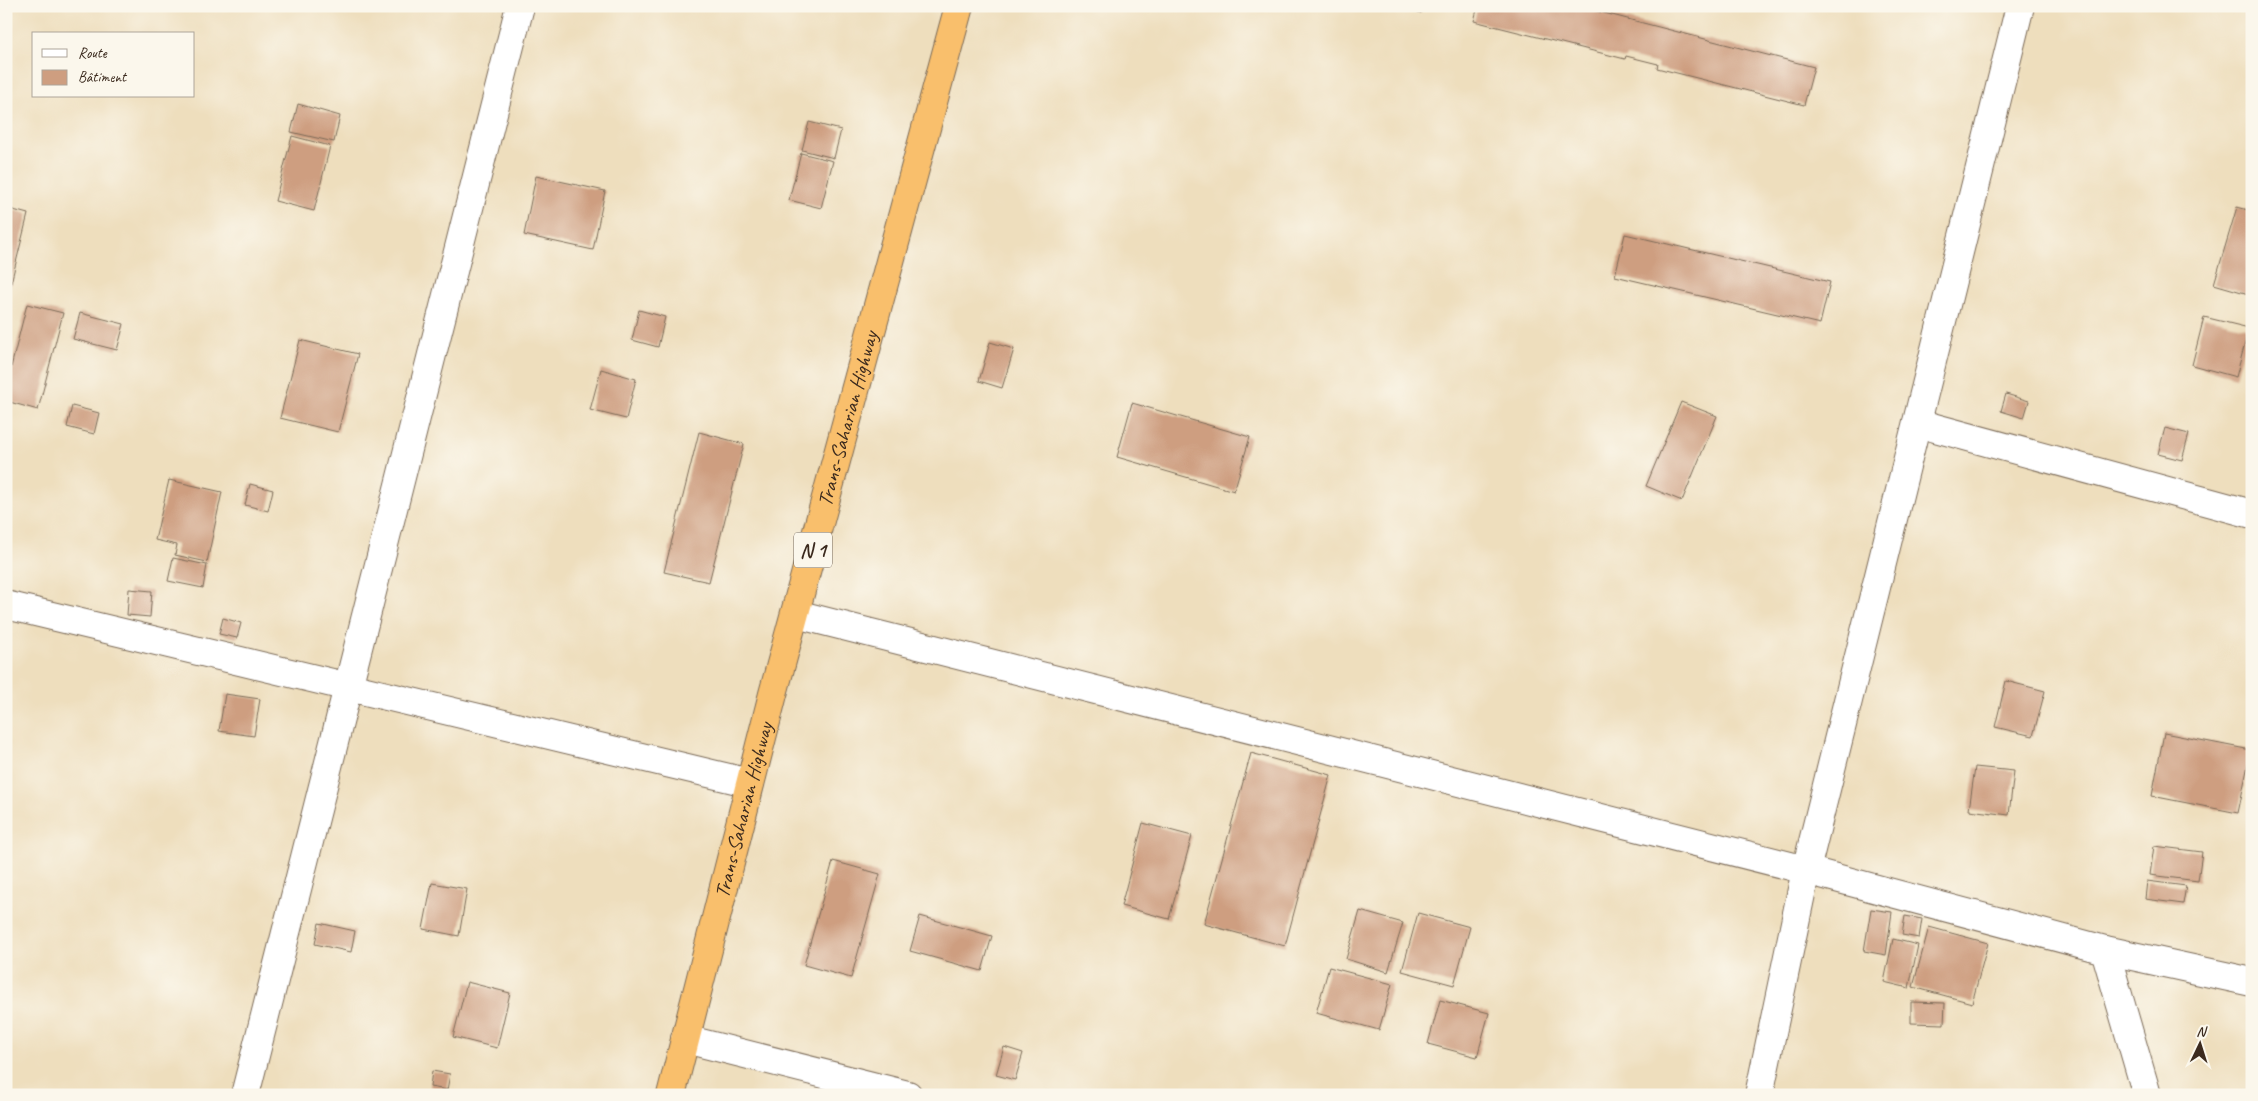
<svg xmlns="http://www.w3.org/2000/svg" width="2258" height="1101" font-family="Caveat,sans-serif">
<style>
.building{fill:#ce9e80}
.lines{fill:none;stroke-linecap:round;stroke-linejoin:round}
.minor-casing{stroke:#7a6956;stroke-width:30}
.trunk-casing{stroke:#7a6956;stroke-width:30}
.minor{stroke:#fff;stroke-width:28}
.trunk{stroke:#f9bf6c;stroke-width:28}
.labels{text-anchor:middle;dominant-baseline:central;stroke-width:4;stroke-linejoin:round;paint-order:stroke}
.shield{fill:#fbf7ec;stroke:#75685c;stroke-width:1}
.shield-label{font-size:20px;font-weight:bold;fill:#3b2a1e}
.street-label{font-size:21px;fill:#3b2a1e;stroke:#fbf7ec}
</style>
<rect width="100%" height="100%" fill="#fbf7ec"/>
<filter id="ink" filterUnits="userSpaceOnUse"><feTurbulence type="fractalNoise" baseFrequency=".02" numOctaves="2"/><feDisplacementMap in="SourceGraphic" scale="10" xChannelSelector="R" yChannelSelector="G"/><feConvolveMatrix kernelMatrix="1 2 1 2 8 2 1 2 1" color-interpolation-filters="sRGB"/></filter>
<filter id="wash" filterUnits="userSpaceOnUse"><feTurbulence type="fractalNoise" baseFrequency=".0096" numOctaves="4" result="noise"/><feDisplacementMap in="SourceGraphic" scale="20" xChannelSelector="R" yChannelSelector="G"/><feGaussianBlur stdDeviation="1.12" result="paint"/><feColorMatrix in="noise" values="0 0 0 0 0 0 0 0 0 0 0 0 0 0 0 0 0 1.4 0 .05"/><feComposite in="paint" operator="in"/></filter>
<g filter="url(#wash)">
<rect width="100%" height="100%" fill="#eedebd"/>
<g id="blocks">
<g class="building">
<polygon points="1401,6 1424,6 1421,13"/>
<polygon points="1478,6 1577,6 1814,67 1804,105 1657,68 1658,64 1626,56 1625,59 1474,21"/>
<polygon points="298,104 340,116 334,142 291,132"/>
<polygon points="809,122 841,130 834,158 802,150"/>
<polygon points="292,136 330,146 314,211 275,201"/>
<polygon points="801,153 833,161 821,208 789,200"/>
<polygon points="536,176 605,191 593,250 524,235"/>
<polygon points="2237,207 2252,211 2252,295 2214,284"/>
<polygon points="6,208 28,214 9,291 6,290"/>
<polygon points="1625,234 1830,282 1820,324 1615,276"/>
<polygon points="27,304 63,313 38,410 6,401 6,387"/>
<polygon points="639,310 665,317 658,347 632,340"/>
<polygon points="80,313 124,324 117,350 73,339"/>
<polygon points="2204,317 2249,328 2236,377 2192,365"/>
<polygon points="300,340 358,354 338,432 280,418"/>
<polygon points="990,342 1014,349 1002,388 979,381"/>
<polygon points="601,369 636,379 626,419 590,410"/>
<polygon points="2006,394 2029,401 2024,418 2001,411"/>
<polygon points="1681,402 1717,416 1682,501 1646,486"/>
<polygon points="1132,403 1250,437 1234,491 1117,457"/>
<polygon points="72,406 99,413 94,434 67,427"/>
<polygon points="2165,428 2189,434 2182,460 2158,454"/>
<polygon points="699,432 744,444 709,582 664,572"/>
<polygon points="169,480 222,492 207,562 175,555 177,545 155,540"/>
<polygon points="250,484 273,490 268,511 245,505"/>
<polygon points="173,558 207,565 203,588 168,581"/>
<polygon points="129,589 152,591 150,617 127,615"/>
<polygon points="223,618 241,623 237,638 219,634"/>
<polygon points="2006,681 2045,691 2033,736 1995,727"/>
<polygon points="225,694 260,699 254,736 219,731"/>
<polygon points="2164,733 2251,750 2238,813 2152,796"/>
<polygon points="1251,753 1331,775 1285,946 1204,924"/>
<polygon points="1975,767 2014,771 2009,815 1969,810"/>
<polygon points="1143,823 1192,836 1169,919 1121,906"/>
<polygon points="2154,846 2202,852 2198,881 2150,875"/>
<polygon points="833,861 880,874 851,978 804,965"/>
<polygon points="2147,881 2186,886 2183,904 2145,899"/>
<polygon points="432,883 467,889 459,936 423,929"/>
<polygon points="1871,909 1892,912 1886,955 1864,951"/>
<polygon points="1360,911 1403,923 1388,972 1346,959"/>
<polygon points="1418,913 1470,927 1454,985 1402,971"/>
<polygon points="920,916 992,936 982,971 910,951"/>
<polygon points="1905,916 1922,919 1919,938 1902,935"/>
<polygon points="319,923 355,931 351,952 315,944"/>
<polygon points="1929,927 1988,943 1972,1003 1913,987"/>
<polygon points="1893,939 1918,945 1909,988 1884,982"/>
<polygon points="1329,967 1392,984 1379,1030 1316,1013"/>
<polygon points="467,982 510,993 497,1048 453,1037"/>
<polygon points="1440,1000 1489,1013 1477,1057 1428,1044"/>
<polygon points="1911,1002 1945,1003 1944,1024 1911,1023"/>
<polygon points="1004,1047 1023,1053 1015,1080 996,1075"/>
<polygon points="432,1071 450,1074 447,1090 430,1087"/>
</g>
</g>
</g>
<g filter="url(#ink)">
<use href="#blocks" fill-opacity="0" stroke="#7a6956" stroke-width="1"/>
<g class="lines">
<defs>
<g id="minor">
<polyline points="1917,423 2252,514"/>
<polyline points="6,605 750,783"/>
<polyline points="796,614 1806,870 2105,950 2147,1095"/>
<polyline points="2105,950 2252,982"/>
<polyline points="685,1039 908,1095"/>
<polyline points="245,1095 520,6"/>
<polyline points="1759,1095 1806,870 2020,6"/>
</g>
<g id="trunk">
<path id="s1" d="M671,1095l102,-401 186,-688"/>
</g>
</defs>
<use href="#minor" class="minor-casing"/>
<use href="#trunk" class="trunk-casing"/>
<use href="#minor" class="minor"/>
<use href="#trunk" class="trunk"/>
</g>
</g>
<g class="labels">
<rect class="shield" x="794" y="532.5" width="38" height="35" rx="4"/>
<g class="shield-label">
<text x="813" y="550">N 1</text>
</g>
<g class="street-label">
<text stroke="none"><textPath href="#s1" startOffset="699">Trans-Saharian Highway</textPath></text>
<text stroke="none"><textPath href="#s1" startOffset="294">Trans-Saharian Highway</textPath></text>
</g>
</g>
<rect width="2258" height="1101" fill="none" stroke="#fbf7ec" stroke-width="25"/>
<rect x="32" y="32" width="162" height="65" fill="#fbf7ec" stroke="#aea59a"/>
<rect x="42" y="49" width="25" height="8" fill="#ffffff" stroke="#aea59a"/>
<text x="78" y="58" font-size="15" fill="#3b2a1e">Route</text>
<rect x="42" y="70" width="25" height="15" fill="#ce9e80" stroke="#aea59a"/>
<text x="78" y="82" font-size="15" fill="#3b2a1e">Bâtiment</text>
<g transform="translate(2200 1044) rotate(4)" stroke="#fbf7ec" stroke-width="4" paint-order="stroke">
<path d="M0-4L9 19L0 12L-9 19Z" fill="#3b2a1e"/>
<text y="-8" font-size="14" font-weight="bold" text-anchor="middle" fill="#3b2a1e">N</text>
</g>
</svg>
